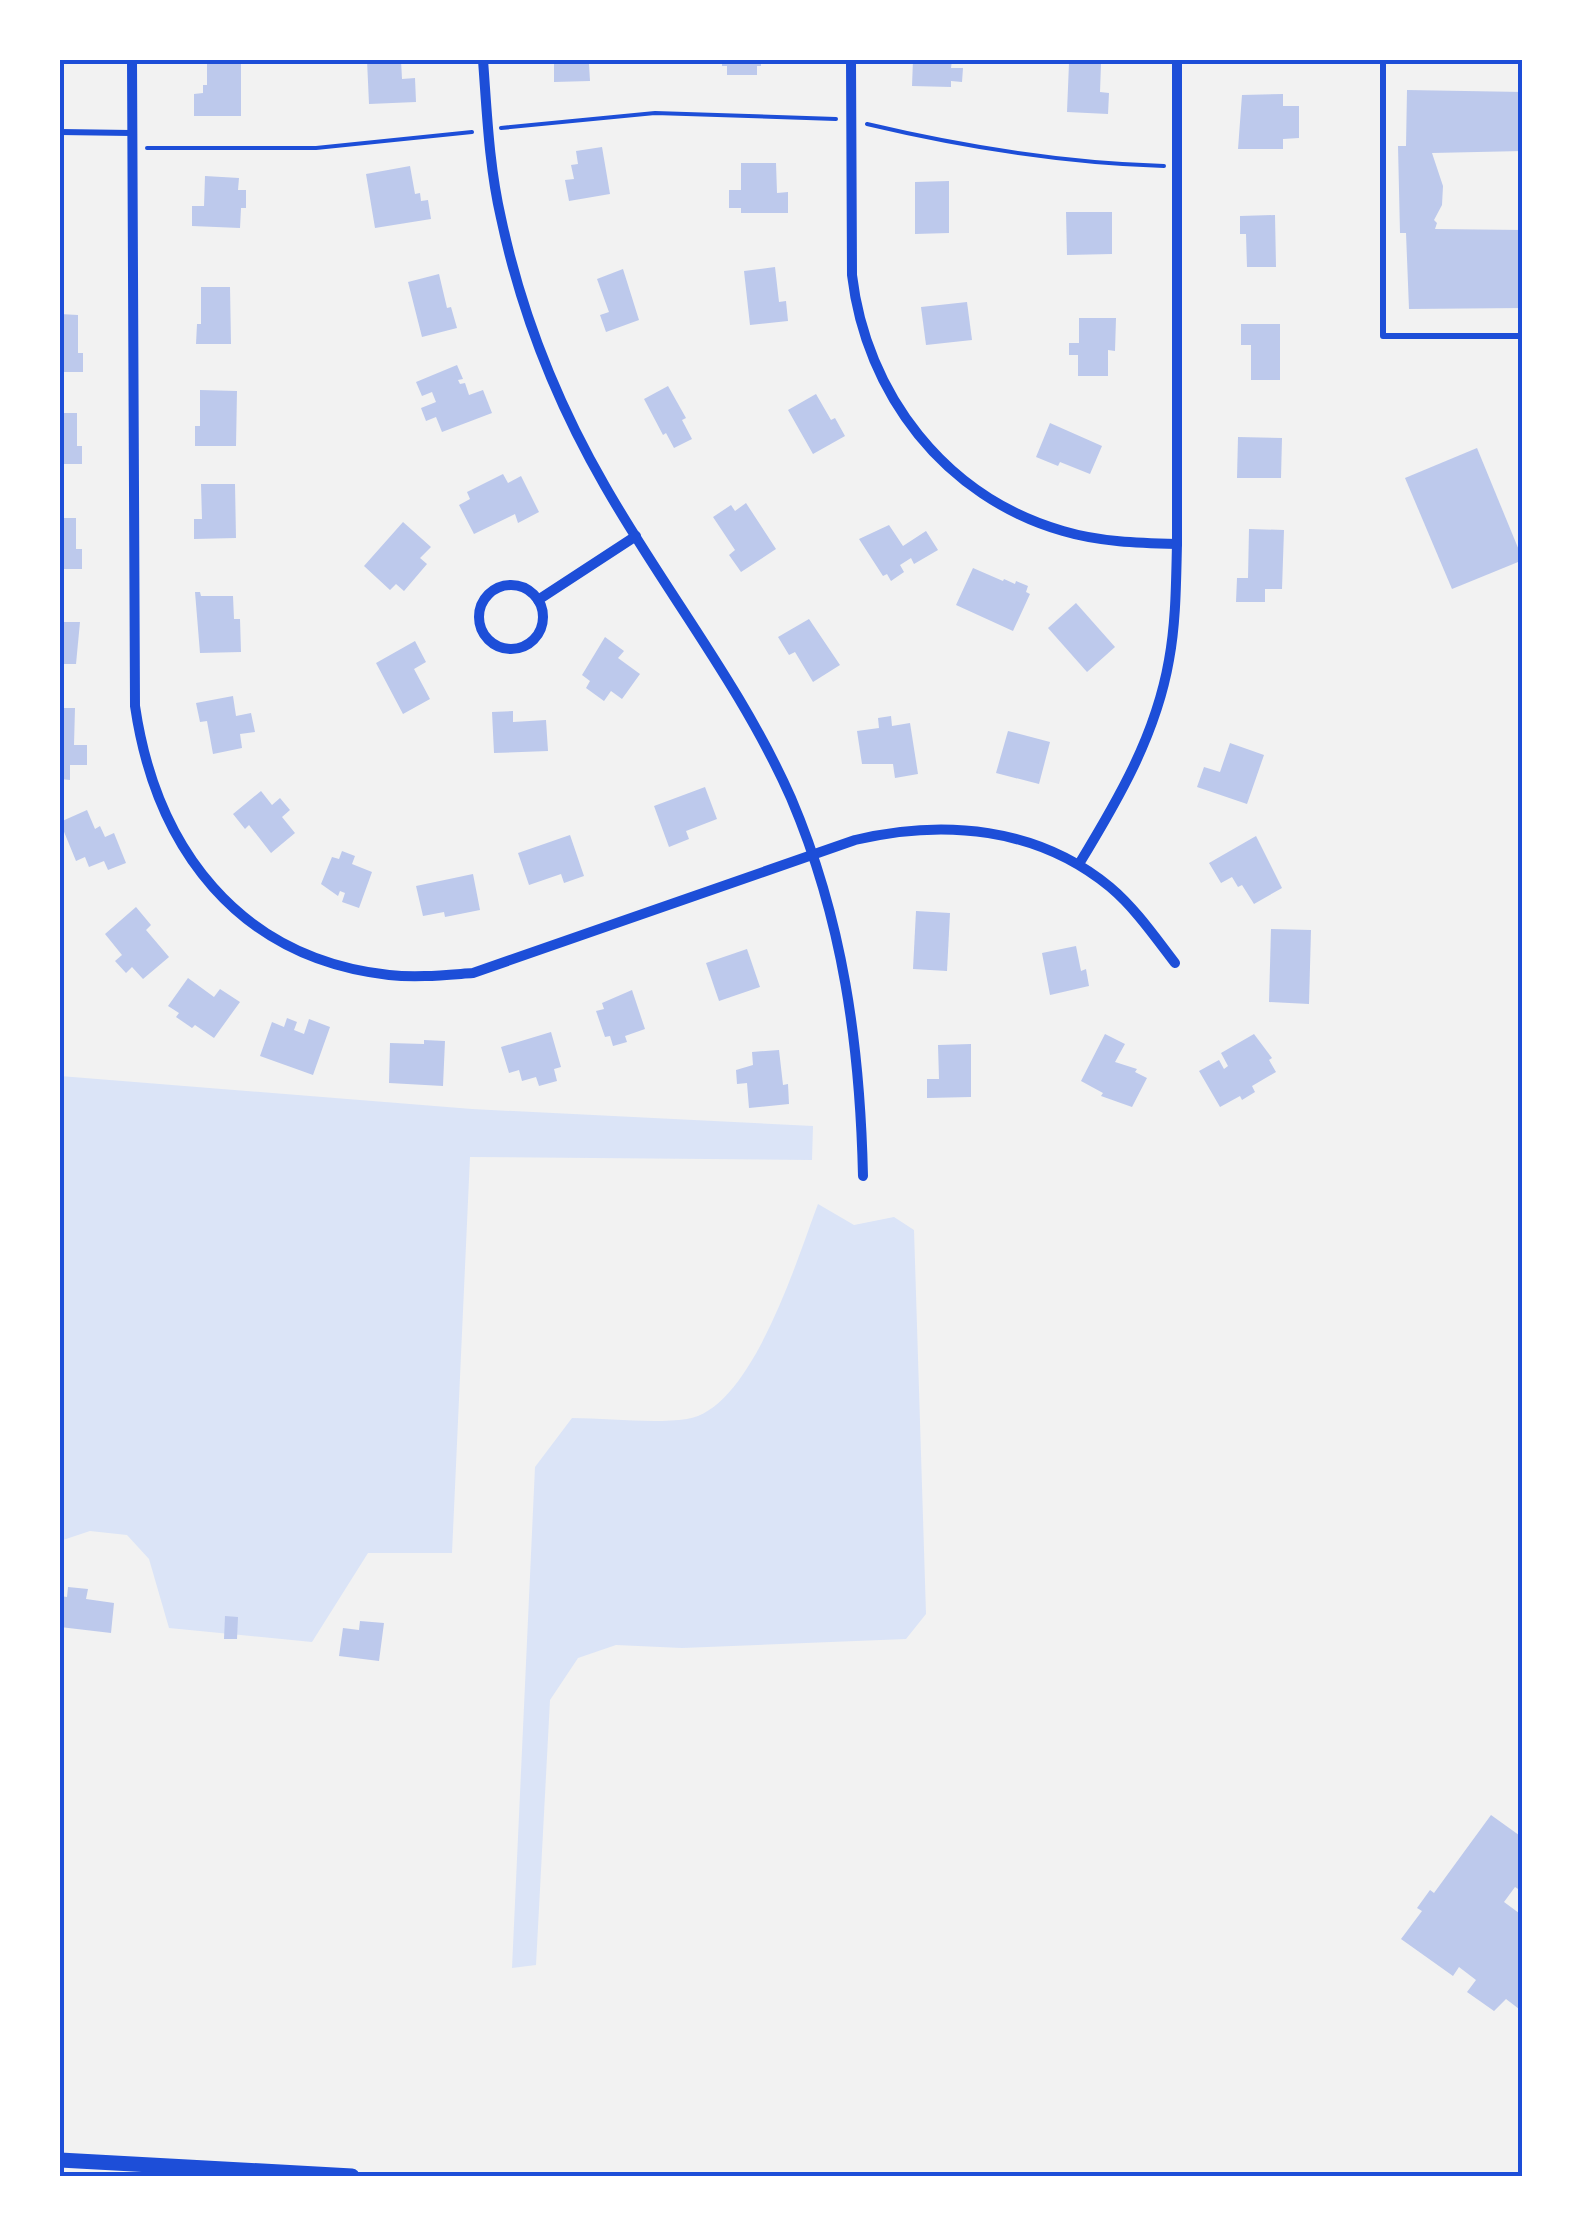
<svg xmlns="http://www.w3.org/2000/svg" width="1583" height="2236" font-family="Commissioner,sans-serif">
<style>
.green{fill:#dbe4f7}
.building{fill:#bdc9ec}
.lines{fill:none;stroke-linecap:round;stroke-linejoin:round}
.path{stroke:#1d4ed8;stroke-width:4}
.service{stroke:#1d4ed8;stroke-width:6}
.minor{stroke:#1d4ed8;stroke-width:10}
.tertiary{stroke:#1d4ed8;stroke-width:15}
.neatline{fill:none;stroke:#1d4ed8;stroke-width:4}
</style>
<rect width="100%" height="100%" fill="#f2f2f2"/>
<g class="green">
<polygon points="60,1076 472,1109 813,1126 812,1160 470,1157 452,1553 368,1553 312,1642 169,1628 149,1559 127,1535 90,1531 60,1541"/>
<path d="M818,1204l36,21 40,-8 20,13 12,384 -20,25 -224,9 -66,-3 -38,13 -28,42 -14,265 -24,3 23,-501 37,-49c35,0 80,6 115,1 65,-10 110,-160 131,-215z"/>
</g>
<g class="building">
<polygon points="367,60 401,60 402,79 415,78 416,102 369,104"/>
<polygon points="561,60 604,60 604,64 589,64 590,81 554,82 554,64 561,63"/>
<polygon points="722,60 761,60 761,66 757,66 757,75 727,75 727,66 722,66"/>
<polygon points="913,60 952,60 951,68 963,68 962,82 951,81 951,87 912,86"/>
<polygon points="1069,63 1101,64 1100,92 1109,93 1108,114 1067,112"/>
<polygon points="207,64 241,64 241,116 194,116 194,94 203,93 203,85 207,85"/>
<polygon points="1407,90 1523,92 1523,151 1432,153 1443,186 1442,205 1434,220 1437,223 1435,229 1523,230 1523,308 1409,309 1406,233 1400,233 1398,146 1406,146"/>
<polygon points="1283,94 1283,106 1299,106 1299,138 1283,139 1283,149 1238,149 1242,95"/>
<polygon points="602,147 610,194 569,201 565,180 574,179 571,165 578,164 576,151"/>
<polygon points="741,163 776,163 777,193 788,192 788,213 741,213 741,208 729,208 729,190 741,190"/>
<polygon points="410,166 415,194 420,193 421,201 428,200 431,219 375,228 366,174"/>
<polygon points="205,176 239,178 238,190 246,190 246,208 241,208 240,228 192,226 192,206 204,206"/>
<polygon points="949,181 949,233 915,234 915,182"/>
<polygon points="1066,212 1112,212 1112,254 1067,255"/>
<polygon points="1275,215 1276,267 1247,267 1246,234 1240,234 1240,216"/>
<polygon points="775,267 779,302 786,301 788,321 750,325 744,271"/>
<polygon points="623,269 639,320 606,332 600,315 609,312 597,279"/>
<polygon points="439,274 447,308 451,307 457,328 422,337 408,282"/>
<polygon points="201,287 230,287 231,344 196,344 197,324 201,324"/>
<polygon points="967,302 972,340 926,345 921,307"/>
<polygon points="60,314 78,315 78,353 83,353 83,372 60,372"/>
<polygon points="1079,318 1116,318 1115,351 1108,350 1108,376 1078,376 1078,355 1069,355 1069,343 1079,343"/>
<polygon points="1241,324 1280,324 1280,380 1251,380 1251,345 1241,345"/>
<polygon points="457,365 463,379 458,380 460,384 465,383 469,395 483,390 492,413 442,432 436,417 426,421 421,408 436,402 432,392 422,396 416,382"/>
<polygon points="668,386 686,418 682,420 692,439 674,448 666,433 663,435 644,399"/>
<polygon points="200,390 237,391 236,446 195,446 195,426 200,426"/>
<polygon points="816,394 831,420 835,418 845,436 813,454 788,410"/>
<polygon points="60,413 77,413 77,446 82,446 82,464 60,464"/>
<polygon points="1050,423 1102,446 1090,474 1060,462 1058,466 1036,457"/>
<polygon points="1238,437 1282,438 1281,478 1237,478"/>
<polygon points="1477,448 1523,560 1452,589 1405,478"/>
<polygon points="503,474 508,483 521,476 539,512 518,523 515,514 474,534 459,505 470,499 467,492"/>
<polygon points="201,484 235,484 236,538 194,539 194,519 202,519"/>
<polygon points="746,503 776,549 741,572 729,555 735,550 713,517 731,505 735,511"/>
<polygon points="60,518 76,518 76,549 82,549 82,569 60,569"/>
<polygon points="403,522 431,547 420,558 427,564 404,591 396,584 390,590 364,566"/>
<polygon points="889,525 903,546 926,531 938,550 914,564 911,558 900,565 904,572 891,581 887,574 883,576 859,539"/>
<polygon points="1249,529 1284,530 1282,589 1265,589 1265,602 1236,602 1237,578 1248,578"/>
<polygon points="973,568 1003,581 1004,579 1015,584 1016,581 1028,586 1026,592 1030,594 1013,631 956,605"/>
<polygon points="195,592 200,592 201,596 233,596 234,619 240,619 241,652 200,653"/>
<polygon points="1076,603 1115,647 1087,672 1048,628"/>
<polygon points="809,619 840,665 813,682 795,652 789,655 778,637"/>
<polygon points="60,622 80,622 76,664 60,664"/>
<polygon points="605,637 624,651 618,658 640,674 622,699 611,691 604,701 586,688 590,681 582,675"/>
<polygon points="415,641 426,662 414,669 430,699 403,714 376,663"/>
<polygon points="233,696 236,716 251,713 255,732 240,734 242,748 213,754 207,721 200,722 196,703"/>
<polygon points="60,708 75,708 74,745 87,745 87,765 70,765 70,780 60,779"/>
<polygon points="513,711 513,722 546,720 548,751 494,753 492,712"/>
<polygon points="891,716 892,726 910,723 918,774 895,778 893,764 862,764 857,731 879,728 878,718"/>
<polygon points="1008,731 1050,742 1039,784 996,773"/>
<polygon points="1230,743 1264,755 1247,804 1197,787 1204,767 1220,772"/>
<polygon points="705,787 717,819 686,831 689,839 669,847 654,806"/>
<polygon points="261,791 272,805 280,798 290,810 282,817 295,833 271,853 249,825 245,829 233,814"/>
<polygon points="87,810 95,829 100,826 105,837 114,833 126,863 108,870 104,861 89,867 85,857 76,861 60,822"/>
<polygon points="570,835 584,876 564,883 561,874 529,885 518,853"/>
<polygon points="1256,836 1282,888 1254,904 1242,885 1238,887 1232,877 1221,883 1209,863"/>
<polygon points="342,851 355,856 352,864 372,872 359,908 342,902 345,893 340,891 338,896 321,884 332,857 339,859"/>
<polygon points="473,874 480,910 445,917 444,912 423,916 416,886"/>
<polygon points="136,907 151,925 146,930 169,957 143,979 132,967 126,973 115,961 122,955 105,934"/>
<polygon points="916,911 950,913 947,971 913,969"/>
<polygon points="1271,929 1311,930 1309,1004 1269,1002"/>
<polygon points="1076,946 1081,971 1086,969 1089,986 1050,995 1042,953"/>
<polygon points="747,949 760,987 719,1001 706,963"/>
<polygon points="188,978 214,997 220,989 240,1002 214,1038 195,1025 192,1028 176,1017 179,1013 168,1006"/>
<polygon points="632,990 645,1029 625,1036 627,1042 613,1046 610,1036 605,1037 596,1011 604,1009 602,1003"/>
<polygon points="287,1018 297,1022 294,1030 304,1034 309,1019 330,1027 313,1075 260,1056 272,1022 284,1027"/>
<polygon points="551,1032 561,1067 554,1069 557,1081 539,1086 536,1077 522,1081 519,1070 509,1073 501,1047"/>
<polygon points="1105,1034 1125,1044 1115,1062 1137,1069 1135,1072 1147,1078 1132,1107 1101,1096 1103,1093 1081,1081"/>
<polygon points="1254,1034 1272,1058 1269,1060 1276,1072 1252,1086 1255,1092 1242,1100 1240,1096 1220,1107 1199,1071 1219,1060 1224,1069 1228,1066 1221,1053"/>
<polygon points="424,1040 445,1041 443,1086 389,1083 390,1043 424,1044"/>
<polygon points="971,1044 971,1097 927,1098 927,1079 939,1079 938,1045"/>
<polygon points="779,1050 783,1085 788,1084 789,1104 749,1108 747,1083 737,1084 736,1070 753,1065 752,1052"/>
<polygon points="68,1587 88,1589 86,1599 114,1603 111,1633 60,1627 60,1596 67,1597"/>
<polygon points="225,1616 238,1617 237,1639 224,1639"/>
<polygon points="360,1621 384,1623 379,1661 339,1656 343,1628 359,1630"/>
<polygon points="1491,1815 1523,1838 1523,1892 1515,1887 1504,1902 1523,1916 1523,2012 1506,1999 1494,2011 1467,1992 1476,1980 1459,1967 1453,1976 1401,1939 1422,1911 1417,1908 1430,1890 1434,1893"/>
</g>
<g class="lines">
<g class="path">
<path d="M867,124c97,23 196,39 297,42"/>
<polyline points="501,128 655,113 836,119"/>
<polyline points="147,148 316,148 472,132"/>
</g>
<g class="service">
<polyline points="1383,60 1383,336 1523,336"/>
<polyline points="60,132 131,133"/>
</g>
<g class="minor">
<path d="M132,60l3,646c21,142 103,252 254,269 28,3 56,0 84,-2l382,-133c89,-21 182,-13 255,47 25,21 45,50 65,76"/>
<path d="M483,60c4,53 6,106 18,158 20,94 56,185 104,268 60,105 137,201 186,312 52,122 69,247 72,378"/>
<path d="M851,60l1,215c14,119 93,222 211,256 37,11 75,12 114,13"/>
<circle cx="511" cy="617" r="32"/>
<polyline points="538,600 636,536"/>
<path d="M1079,864c39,-64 77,-129 90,-204 7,-38 7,-77 8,-116v-484"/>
</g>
<polyline class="tertiary" points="60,2160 352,2176"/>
</g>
<rect width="1583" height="2236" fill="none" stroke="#ffffff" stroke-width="125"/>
<rect x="62" y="62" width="1458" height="2112" class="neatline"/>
</svg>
